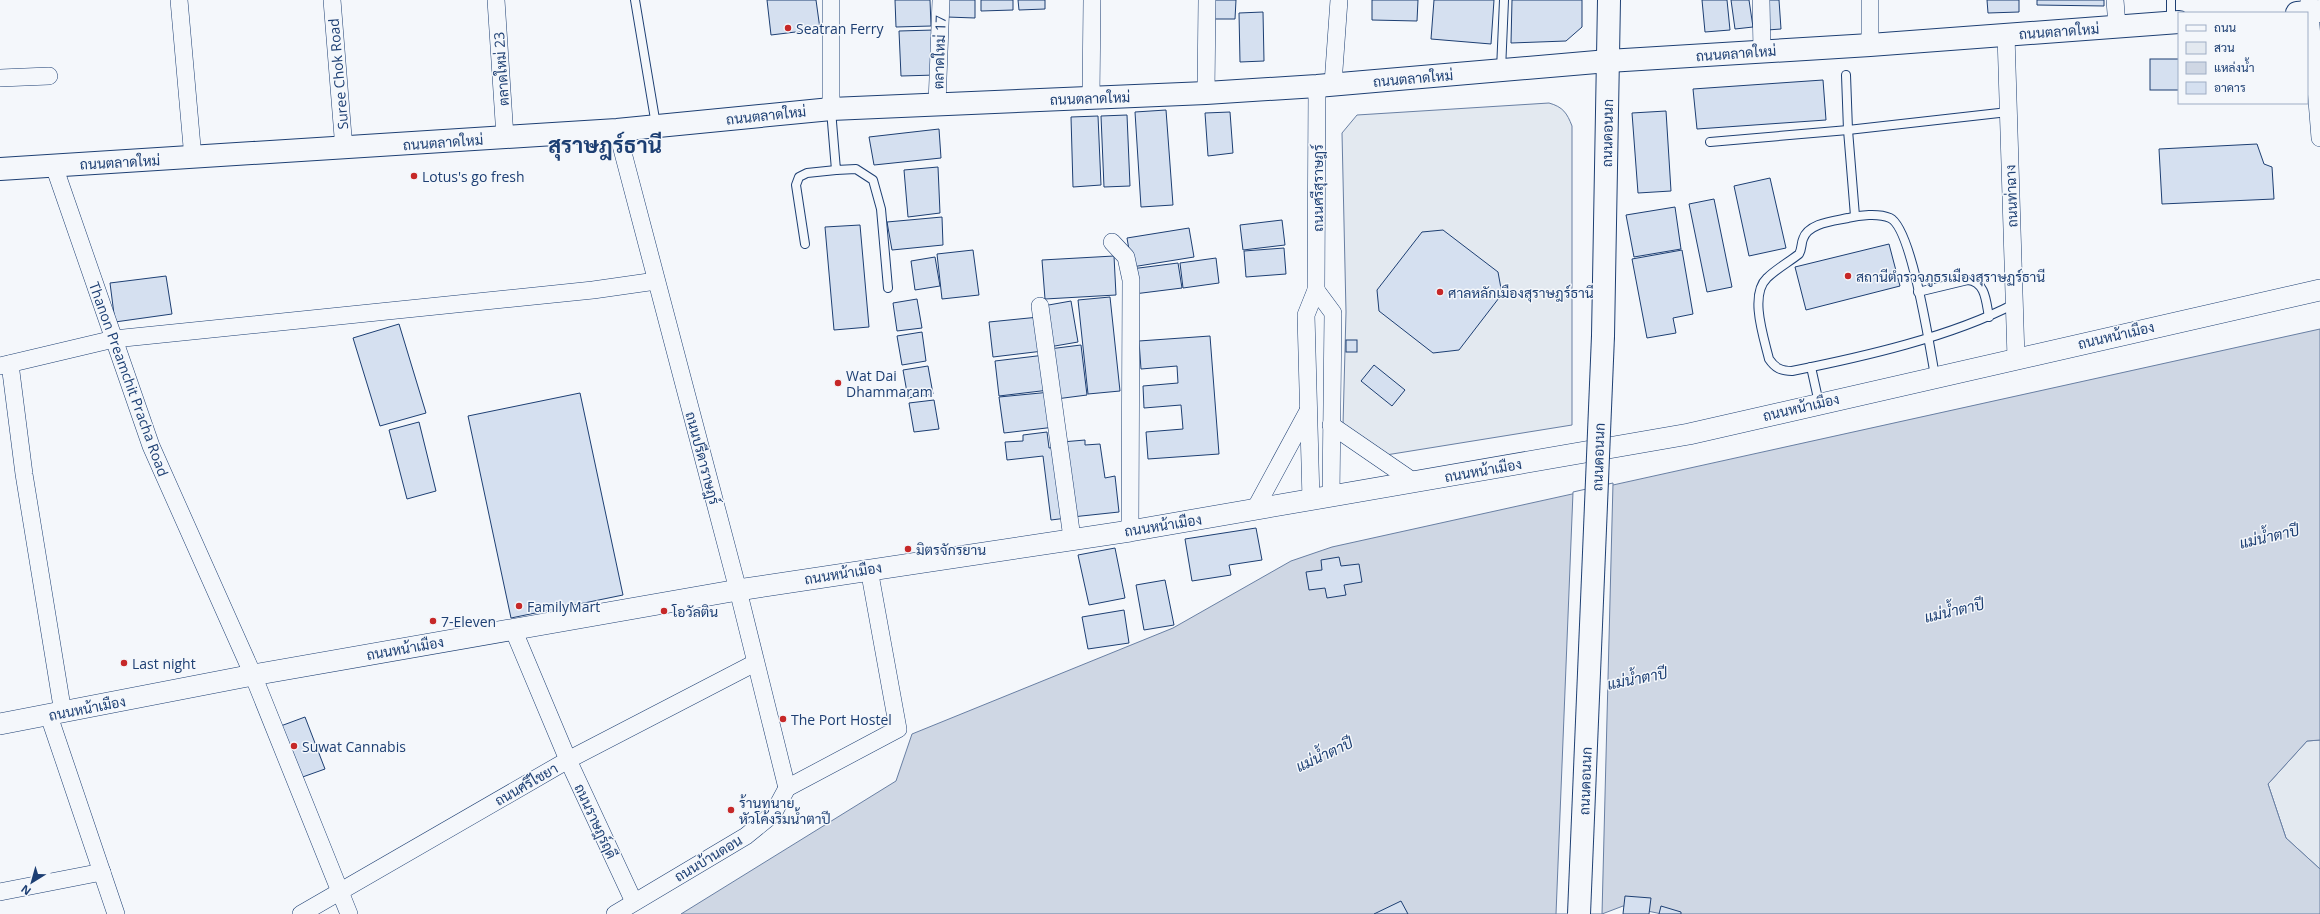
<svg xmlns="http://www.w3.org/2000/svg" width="2320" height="914" font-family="'Open Sans',Sarabun,sans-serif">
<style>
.green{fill:#e3e9f0;stroke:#687fa3}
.water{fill:#cfd7e4;stroke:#687fa3}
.pier{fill:#f4f7fb;stroke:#687fa3}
.building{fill:#d5e0f0;stroke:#1d3f73}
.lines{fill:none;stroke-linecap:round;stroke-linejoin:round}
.service-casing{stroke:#1d3f73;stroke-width:10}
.minor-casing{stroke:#1d3f73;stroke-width:18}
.tertiary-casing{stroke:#1d3f73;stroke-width:22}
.secondary-casing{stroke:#1d3f73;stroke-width:24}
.primary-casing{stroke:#1d3f73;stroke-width:24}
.service{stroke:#f4f7fb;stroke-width:8}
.minor{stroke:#f4f7fb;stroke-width:17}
.tertiary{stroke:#f4f7fb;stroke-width:21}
.secondary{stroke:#f4f7fb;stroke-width:22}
.primary{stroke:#f4f7fb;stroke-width:22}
.secondary-bridge-casing{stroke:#1d3f73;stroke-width:24;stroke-linecap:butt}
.secondary-bridge{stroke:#f4f7fb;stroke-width:22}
.poi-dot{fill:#c62828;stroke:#f4f7fb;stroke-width:1.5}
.labels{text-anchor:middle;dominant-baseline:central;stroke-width:3;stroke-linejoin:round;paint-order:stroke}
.poi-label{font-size:14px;fill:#1d3f73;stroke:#f4f7fb;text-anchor:start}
.street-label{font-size:14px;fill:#1d3f73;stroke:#f4f7fb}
.water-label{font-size:15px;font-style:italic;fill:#1d3f73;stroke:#f4f7fb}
.town-label{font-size:22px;font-weight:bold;fill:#1d3f73;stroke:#f4f7fb}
</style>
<rect width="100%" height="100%" fill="#f4f7fb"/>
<g class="green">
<path d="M1549,103c14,4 18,10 23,23v299l-186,30 -43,-30 3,-113 -4,-179 15,-18z"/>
<polygon points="2320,740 2320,869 2286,838 2268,784 2307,741"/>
</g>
<polygon class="water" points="2320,329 2320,740 2307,741 2268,784 2286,838 2320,869 2320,914 1662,914 1623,906 1602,914 681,914 896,781 912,734 1173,628 1291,561 1332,547"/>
<polygon class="pier" points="1613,483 1602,914 1556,914 1573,492"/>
<g class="building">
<polygon points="767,0 816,0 820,29 771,35"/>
<polygon points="895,0 930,0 931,26 896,27"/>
<polygon points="947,0 975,0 975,18 947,17"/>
<polygon points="981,0 1013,0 1013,10 981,11"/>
<polygon points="1018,0 1045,0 1045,9 1019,10"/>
<polygon points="1210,0 1236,0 1235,19 1209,19"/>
<polygon points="1372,0 1418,0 1417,21 1372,20"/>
<polygon points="1434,0 1494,0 1491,44 1431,39"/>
<polygon points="1512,0 1582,0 1582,27 1566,41 1511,43"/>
<polygon points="1702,0 1727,0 1730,30 1705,32"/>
<polygon points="1731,0 1749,0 1753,27 1735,29"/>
<polygon points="1765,0 1779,0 1781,29 1767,30"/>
<polygon points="1987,0 2019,0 2019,12 1988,13"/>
<polygon points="2037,0 2104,0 2104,6 2037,5"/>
<polygon points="1263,12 1264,61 1240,62 1239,13"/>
<polygon points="934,30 936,75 901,76 899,31"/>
<rect x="2150" y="59" width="29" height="31"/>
<polygon points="1823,80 1826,120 1697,129 1693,89"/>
<polygon points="1166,110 1173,205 1141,207 1135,112"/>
<polygon points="1666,111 1671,191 1638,193 1632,113"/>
<polygon points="1230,112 1233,153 1208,156 1205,113"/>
<polygon points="1127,115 1130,186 1104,187 1101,116"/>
<polygon points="1098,116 1101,185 1073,187 1071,117"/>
<polygon points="939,129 941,158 874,165 869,137"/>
<polygon points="2257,144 2264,164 2272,167 2274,199 2162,204 2159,149"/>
<polygon points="938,167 940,213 908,217 904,170"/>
<polygon points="1770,178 1786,248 1749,256 1734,186"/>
<polygon points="1714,199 1732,287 1707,292 1689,204"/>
<polygon points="1675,207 1681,249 1634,257 1626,215"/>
<polygon points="942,217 943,245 892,250 887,222"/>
<polygon points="1282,220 1285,245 1243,250 1240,225"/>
<polygon points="860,225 869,327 834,330 825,227"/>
<polygon points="1189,228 1194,257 1132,267 1127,238"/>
<polygon points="1443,230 1498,272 1502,294 1459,350 1433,353 1379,311 1377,290 1422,232"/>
<polygon points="1889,244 1900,286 1806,310 1795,267"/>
<polygon points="1284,248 1286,274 1246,277 1244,251"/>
<polygon points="973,250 979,295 942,299 937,254"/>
<polygon points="1682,250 1693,314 1673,318 1676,333 1647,338 1632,259"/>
<polygon points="1114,256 1116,295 1045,299 1042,260"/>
<polygon points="935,257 940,286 915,290 911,261"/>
<polygon points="1216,258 1219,283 1183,288 1180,263"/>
<polygon points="1178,263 1182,288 1134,294 1131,269"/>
<polygon points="166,276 172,314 115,322 110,283"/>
<polygon points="1110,297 1120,391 1088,394 1078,300"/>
<polygon points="917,299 922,328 897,331 893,303"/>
<polygon points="1071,301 1078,342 1049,347 1043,306"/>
<polygon points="1039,317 1043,351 993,357 989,322"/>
<polygon points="399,324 426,413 380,426 353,338"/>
<polygon points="922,332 926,361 902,365 897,336"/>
<polygon points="1210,336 1219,454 1148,459 1146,432 1183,429 1181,405 1144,408 1143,386 1178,383 1177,366 1141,369 1139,341"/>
<rect x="1346" y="340" width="11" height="12"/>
<polygon points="1081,345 1087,395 1056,399 1049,349"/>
<polygon points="1045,355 1049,390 999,396 995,361"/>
<polygon points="1374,365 1405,390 1392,406 1361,381"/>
<polygon points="928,366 933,394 908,398 903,370"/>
<polygon points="1051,392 1055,427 1004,433 999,397"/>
<polygon points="580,393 623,595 511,618 468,416"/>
<polygon points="934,400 939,429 914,432 909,403"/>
<polygon points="419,422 436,491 407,499 389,430"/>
<polygon points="1047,432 1049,448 1058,447 1067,518 1051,520 1043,456 1007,460 1005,442 1023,441 1023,435"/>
<polygon points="1085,440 1085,445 1100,444 1105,478 1115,476 1119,512 1072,517 1062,442"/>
<polygon points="1256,528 1262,560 1229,565 1231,575 1192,581 1185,539"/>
<polygon points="1115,548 1125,598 1089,605 1078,555"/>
<polygon points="1339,557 1341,566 1359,564 1362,582 1344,585 1346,595 1327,598 1325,588 1309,590 1306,572 1322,570 1321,560"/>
<polygon points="1165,580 1174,625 1144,630 1136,585"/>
<polygon points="1124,610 1129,643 1088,649 1082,617"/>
<polygon points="305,717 325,769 297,779 278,727"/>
<polygon points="1625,896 1651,898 1649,914 1623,914"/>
<polygon points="1401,901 1408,914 1374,914"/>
<polygon points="1661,906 1681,912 1681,914 1659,914"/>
</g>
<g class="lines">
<defs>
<g id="service">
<polyline points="635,0 656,125"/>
<polyline points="2171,21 2171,0"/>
<polyline points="1501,70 1504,0"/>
<polyline points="1846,75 1848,130 1855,216"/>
<polyline points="831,110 836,170 856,169 873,180 881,209 888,288"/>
<polyline points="1710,142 1848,130 2008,112"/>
<polyline points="805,244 796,185 799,177 807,173 836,170"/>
<path d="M1918,292l50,-12c18,2 18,22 21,37"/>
<polyline points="1811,367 1819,403"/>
<path d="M1935,376c-5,-27 -23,-148 -45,-158 -11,-5 -31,-3 -42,0 -14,3 -40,5 -45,21 -2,5 -1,10 -4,15 -10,8 -23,15 -32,24 -18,17 -3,60 2,81 6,9 12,12 23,12 70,-14 159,-34 222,-67"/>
</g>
<g id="minor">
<polyline points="179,0 193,158"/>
<polyline points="332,0 344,149"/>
<polyline points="496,0 505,137"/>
<polyline points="1761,0 1762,51"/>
<polyline points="2115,0 2117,26"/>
<polyline points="2309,0 2320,138"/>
<polyline points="2006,35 2016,358"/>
<polyline points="1870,45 1870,0"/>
<polyline points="0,78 49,76"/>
<polyline points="1333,84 1339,0"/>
<polyline points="1206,93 1207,0"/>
<polyline points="1091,98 1092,0"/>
<polyline points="937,104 941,0"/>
<polyline points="831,109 831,0"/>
<polyline points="617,130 738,590 787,788"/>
<polyline points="54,166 151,446 253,675 349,914"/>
<polyline points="1112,242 1126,257 1131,280 1130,531"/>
<polyline points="1316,290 1333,313 1331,496"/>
<polyline points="1040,306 1072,538"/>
<polyline points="10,364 24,474 63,713"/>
<polyline points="0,366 114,339 593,290 656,281"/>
<polyline points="1331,425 1414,482"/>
<polyline points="1311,500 1306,315 1316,290 1317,86"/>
<polyline points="1255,509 1308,411"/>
<polyline points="513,629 568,760 634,902"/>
<polyline points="49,716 116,914"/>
<polyline points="787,788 898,729 869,569"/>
<polyline points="0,892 102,872"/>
<polyline points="301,914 568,760 755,663"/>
<polyline points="615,914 746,836 773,814 787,788"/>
</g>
<polyline id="tertiary" points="0,724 253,675 738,590 1130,531 1689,434 2320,290"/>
<polyline id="secondary" points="1603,336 1609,0"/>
<g id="primary">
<polyline points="2297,13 2320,11"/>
<polyline points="0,169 617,130 831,109 1206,93 1317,86 1608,61 1870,45 2179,22"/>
</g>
</defs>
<use href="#service" class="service-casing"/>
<use href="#minor" class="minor-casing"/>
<use href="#tertiary" class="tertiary-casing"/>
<use href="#secondary" class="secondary-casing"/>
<use href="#primary" class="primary-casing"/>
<use href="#service" class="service"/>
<use href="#minor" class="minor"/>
<use href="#tertiary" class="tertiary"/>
<use href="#secondary" class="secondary"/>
<use href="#primary" class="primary"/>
<defs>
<polyline id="secondary-bridge" points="1579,914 1603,336"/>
</defs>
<use href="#secondary-bridge" class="secondary-bridge-casing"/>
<use href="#secondary-bridge" class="secondary-bridge"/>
</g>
<g class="poi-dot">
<circle cx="788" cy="28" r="4"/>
<circle cx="414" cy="176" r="4"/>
<circle cx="1848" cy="276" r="4"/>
<circle cx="1440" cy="292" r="4"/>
<circle cx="838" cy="383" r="4"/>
<circle cx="908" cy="549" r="4"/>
<circle cx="519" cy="606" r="4"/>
<circle cx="664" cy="611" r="4"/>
<circle cx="433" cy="621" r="4"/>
<circle cx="124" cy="663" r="4"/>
<circle cx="783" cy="719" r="4"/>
<circle cx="294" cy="746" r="4"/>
<circle cx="731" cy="810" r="4"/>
</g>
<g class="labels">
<g class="poi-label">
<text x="796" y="28">Seatran Ferry</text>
<text x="422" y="176">Lotus's go fresh</text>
<text x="1856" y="276">สถานีตำรวจภูธรเมืองสุราษฏร์ธานี</text>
<text x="1448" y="292">ศาลหลักเมืองสุราษฎร์ธานี</text>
<text x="846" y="375">Wat Dai<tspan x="846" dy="16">Dhammaram</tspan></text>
<text x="916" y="549">มิตรจักรยาน</text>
<text x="527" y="606">FamilyMart</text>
<text x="672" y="611">โอวัลติน</text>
<text x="441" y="621">7-Eleven</text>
<text x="132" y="663">Last night</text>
<text x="791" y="719">The Port Hostel</text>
<text x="302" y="746">Suwat Cannabis</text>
<text x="739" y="802">ร้านทนาย<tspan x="739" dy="16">หัวโค้งริมน้ำตาปี</tspan></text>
</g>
<g class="street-label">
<text transform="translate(2059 31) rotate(-4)">ถนนตลาดใหม่</text>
<text transform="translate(939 52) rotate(-88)">ตลาดใหม่ 17</text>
<text transform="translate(1736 53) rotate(-4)">ถนนตลาดใหม่</text>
<text transform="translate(501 69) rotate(-94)">ตลาดใหม่ 23</text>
<text transform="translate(338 74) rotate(-95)">Suree Chok Road</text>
<text transform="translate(1413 78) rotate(-5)">ถนนตลาดใหม่</text>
<text transform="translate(1090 98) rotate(-2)">ถนนตลาดใหม่</text>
<text transform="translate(766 115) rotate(-6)">ถนนตลาดใหม่</text>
<text transform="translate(1607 133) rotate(-89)">ถนนดอนนก</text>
<text transform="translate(443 142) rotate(-4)">ถนนตลาดใหม่</text>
<text transform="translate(120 162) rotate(-3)">ถนนตลาดใหม่</text>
<text transform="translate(1317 188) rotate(-90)">ถนนศรีสุราษฎร์</text>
<text transform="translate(2011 196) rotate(-92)">ถนนท่าฉาง</text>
<text transform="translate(2116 335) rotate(-13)">ถนนหน้าเมือง</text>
<text transform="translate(129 379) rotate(70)">Thanon Preamchit Pracha Road</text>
<text transform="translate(1801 407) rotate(-13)">ถนนหน้าเมือง</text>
<text transform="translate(1598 457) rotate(-88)">ถนนดอนนก</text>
<text transform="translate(703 458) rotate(75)">ถนนปรีดาราษฎร์</text>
<text transform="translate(1483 470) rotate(-10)">ถนนหน้าเมือง</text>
<text transform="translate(1163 525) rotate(-9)">ถนนหน้าเมือง</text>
<text transform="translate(843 573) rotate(-9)">ถนนหน้าเมือง</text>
<text transform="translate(405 648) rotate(-10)">ถนนหน้าเมือง</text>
<text transform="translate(87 708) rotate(-11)">ถนนหน้าเมือง</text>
<text transform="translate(1585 781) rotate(-88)">ถนนดอนนก</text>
<text transform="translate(526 784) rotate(-30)">ถนนศรีไชยา</text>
<text transform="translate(596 821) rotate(65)">ถนนราษฎร์ฤดี</text>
<text transform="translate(708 858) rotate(-31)">ถนนบ้านดอน</text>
</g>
<g class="water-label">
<text transform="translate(2269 536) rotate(-13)">แม่น้ำตาปี</text>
<text transform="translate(1954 610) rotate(-13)">แม่น้ำตาปี</text>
<text transform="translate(1637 678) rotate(-11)">แม่น้ำตาปี</text>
<text transform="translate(1324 754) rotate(-25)">แม่น้ำตาปี</text>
</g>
<g class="town-label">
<text x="605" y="144">สุราษฎร์ธานี</text>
</g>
</g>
<rect x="2178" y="12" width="130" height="92" fill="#f4f7fb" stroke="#9eadc5"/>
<rect x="2186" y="25" width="20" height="6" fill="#f4f7fb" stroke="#9eadc5"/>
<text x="2214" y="32" font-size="12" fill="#1d3f73">ถนน</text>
<rect x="2186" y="42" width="20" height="12" fill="#e3e9f0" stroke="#9eadc5"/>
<text x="2214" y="52" font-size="12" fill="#1d3f73">สวน</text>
<rect x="2186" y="62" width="20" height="12" fill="#cfd7e4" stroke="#9eadc5"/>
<text x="2214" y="72" font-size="12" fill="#1d3f73">แหล่งน้ำ</text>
<rect x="2186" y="82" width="20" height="12" fill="#d5e0f0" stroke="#9eadc5"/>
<text x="2214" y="92" font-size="12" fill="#1d3f73">อาคาร</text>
<g transform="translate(32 882) rotate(217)" stroke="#f4f7fb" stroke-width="3" paint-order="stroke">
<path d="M0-3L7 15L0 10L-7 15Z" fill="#1d3f73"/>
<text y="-6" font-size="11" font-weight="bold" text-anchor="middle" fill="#1d3f73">N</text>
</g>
</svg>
